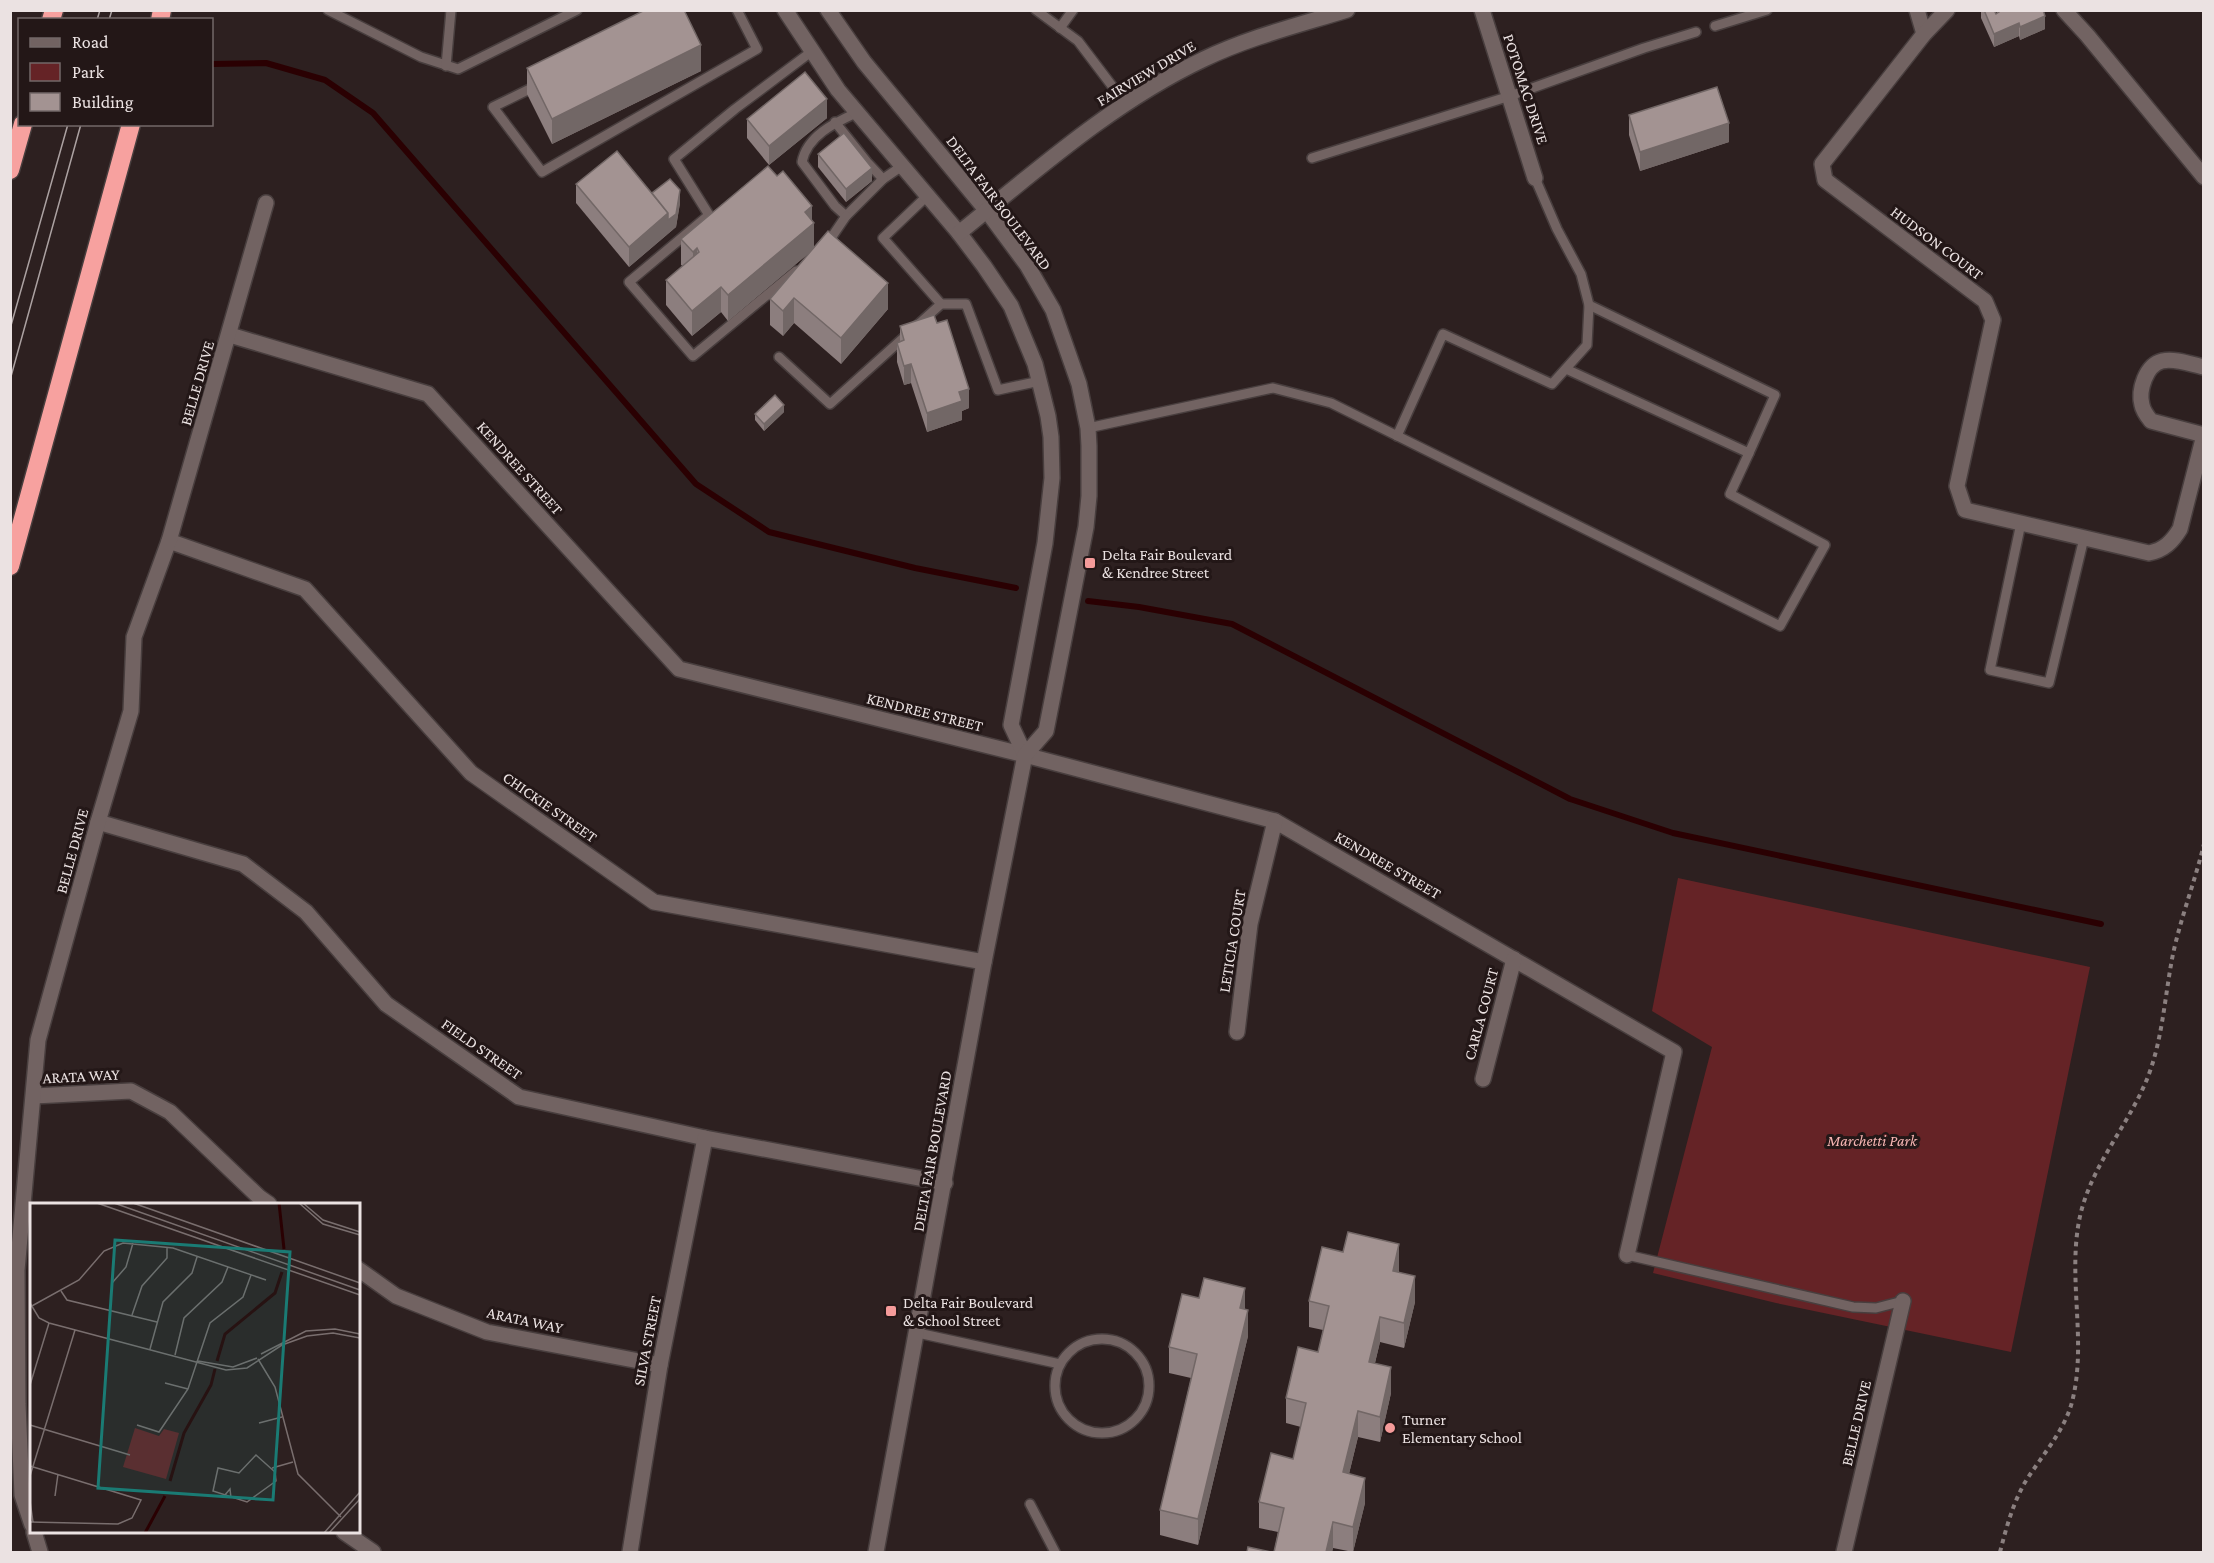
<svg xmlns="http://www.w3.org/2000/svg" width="2214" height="1563" font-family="'Crimson Pro',serif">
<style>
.green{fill:#652326}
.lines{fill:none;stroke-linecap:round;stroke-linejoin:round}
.stream{stroke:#2a0002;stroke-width:6}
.lane-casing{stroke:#483e3e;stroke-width:12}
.street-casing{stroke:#483e3e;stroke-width:18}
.secondary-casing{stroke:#483e3e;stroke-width:18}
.highway-casing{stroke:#483e3e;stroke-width:21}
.path{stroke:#8b8080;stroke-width:4;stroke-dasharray:4.5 4.5;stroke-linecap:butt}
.lane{stroke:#726362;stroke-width:9}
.street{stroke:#726362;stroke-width:15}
.secondary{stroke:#726362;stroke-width:15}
.highway{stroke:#f7a19f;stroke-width:18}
.tram{stroke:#aca2a2;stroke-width:1.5}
.wall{fill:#8c7e7e}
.shaded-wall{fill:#726766}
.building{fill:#a39392;stroke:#726766;stroke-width:1.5}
.poi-dot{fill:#f59b9a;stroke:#231717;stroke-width:2}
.labels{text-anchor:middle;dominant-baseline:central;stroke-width:6;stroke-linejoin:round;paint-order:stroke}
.street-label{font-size:16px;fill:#ebe2e2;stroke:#231717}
.poi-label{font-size:16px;fill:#ebe2e2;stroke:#231717;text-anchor:start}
.park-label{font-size:16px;font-style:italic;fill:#f6b4b2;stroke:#231717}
.inset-river{fill:none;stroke:#2a0002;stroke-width:3}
.inset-road{fill:none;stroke:#796e6e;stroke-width:1.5}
.view{fill:#1a7b74;fill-opacity:0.15;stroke:#1a7b74;stroke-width:3}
.inset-edge{fill:none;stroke:#ebe2e2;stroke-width:3}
</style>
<rect width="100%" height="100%" fill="#2d2020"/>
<polygon class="green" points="1678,878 2090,967 2011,1352 1776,1303 1653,1273 1712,1047 1652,1011"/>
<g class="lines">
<g class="stream">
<polyline points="212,64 266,63 325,80 373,113 696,484 769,532 915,568 1016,588"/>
<polyline points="1088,601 1139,607 1232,624 1570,799 1673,833 2101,924"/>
</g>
<defs>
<g id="lane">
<polyline points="328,10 421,57 458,69 577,10"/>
<polyline points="1036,10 1078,41 1125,103"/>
<polyline points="1715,26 1767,10"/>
<polyline points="1060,28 1073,10"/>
<polyline points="446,66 451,10"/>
<polyline points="538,85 493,107 542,172 757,49 737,10"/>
<path d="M856,113c-22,10 -49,23 -54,49l33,44 11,10 37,-37 19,-13"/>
<polyline points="835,122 867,162 883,179"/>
<polyline points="1312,158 1510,96 1644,48 1696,32"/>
<polyline points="927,196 883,238 941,304"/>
<polyline points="827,244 846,216"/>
<polyline points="796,271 693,356 629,282 709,215 674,159 735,109 811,52"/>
<polyline points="779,357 830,404 941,304 966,304 998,390 1040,381"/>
<polyline points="1566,369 1749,453 1775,395 1589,305"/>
<polyline points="1088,428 1273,388 1331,403 1780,626 1825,545 1730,494 1749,453"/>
<polyline points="1397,436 1443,334 1552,384 1587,345 1589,305 1581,274 1557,229 1535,178"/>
<polyline points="2021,523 1990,670 2049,683 2084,538"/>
<polyline points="1627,1255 1853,1307 1876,1308 1903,1301"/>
<polyline points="918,1333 1060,1364"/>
<circle cx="1102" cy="1386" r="47"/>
<polyline points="1030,1504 1055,1552"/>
</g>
<g id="street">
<polyline points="1482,10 1535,178"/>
<polyline points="1917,10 1924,34"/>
<path d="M1947,10l-23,24 -102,130 3,16 160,121 8,19 -36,166 8,24 184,43c15,-3 23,-11 31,-24l24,-94"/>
<polyline points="2064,10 2087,35 2204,177"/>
<polyline points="230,335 428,394 679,669 1025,755 1275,821 1674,1052 1627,1255"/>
<path d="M2204,367c-14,-3 -29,-9 -42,-6 -16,4 -24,29 -20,44 1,6 5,11 9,16l53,14"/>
<polyline points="169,541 305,589 471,773 654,902 984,962"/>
<polyline points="98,822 243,864 306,912 386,1004 519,1097 705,1138 945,1183"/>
<polyline points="1237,1032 1250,924 1275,821"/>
<polyline points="1483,1079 1514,959"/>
<polyline points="34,1096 131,1091 170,1112 259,1197 269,1204"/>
<polyline points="358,1269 396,1296 487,1332 660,1365"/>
<polyline points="32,1525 22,1495 18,1404 17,1270 38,1040 98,822 131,711 134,637 169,541 266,203"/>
<polyline points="34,1532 40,1552"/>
<polyline points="344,1532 373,1552"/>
<polyline points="630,1552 660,1365 705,1138"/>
<polyline points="1844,1552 1903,1301"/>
</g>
<g id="secondary">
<polyline points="785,10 838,90 959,233 984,266 1011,306 1035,364 1048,416 1051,437 1052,478 1045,543 1011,725 1025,755"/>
<polyline points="828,10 864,62 987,211 1027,265 1053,310 1079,384 1088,428 1089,446 1089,496 1086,527 1046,731 1025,755 984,962 876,1552"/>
<path d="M959,233c78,-63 154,-131 245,-174 46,-22 95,-34 143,-49"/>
</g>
<g id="highway">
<polyline points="51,20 54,10"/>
<polyline points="160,20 162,10"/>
<polyline points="10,170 23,124"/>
<polyline points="10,566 131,124"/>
</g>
</defs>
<use href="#lane" class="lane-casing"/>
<use href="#street" class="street-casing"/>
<use href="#secondary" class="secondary-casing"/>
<use href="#highway" class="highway-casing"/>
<path class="path" d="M2000,1552c6,-23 12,-46 24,-68 17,-28 42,-54 49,-86 14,-61 -7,-125 8,-186 13,-51 50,-90 68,-138 14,-38 16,-80 24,-120 8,-37 22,-73 31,-110"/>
<use href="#lane" class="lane"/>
<use href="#street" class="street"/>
<use href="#secondary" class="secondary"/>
<use href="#highway" class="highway"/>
<g class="tram">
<polyline points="97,20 100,10"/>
<polyline points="109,20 112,10"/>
<polyline points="10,329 68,124"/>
<polyline points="10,380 81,124"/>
</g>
</g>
<g class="wall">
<polygon points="1981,10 1994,10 1996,14 1997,13 1996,11 2043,10 2045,29 2020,40 2019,36 1994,47 1981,18"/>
<polygon points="527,68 701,71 552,144 527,94"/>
<polygon points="1629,115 1729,142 1640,171 1629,135"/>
<polygon points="827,118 769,165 747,138 747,119"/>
<polygon points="818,154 872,181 846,202 818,167"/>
<polygon points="576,184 652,193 680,203 676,227 629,267 576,203"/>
<polygon points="812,221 814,247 888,309 841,364 794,323 783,336 770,325 770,299 810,252 728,321 721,312 692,336 666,305 666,280 683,266 681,265 681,239"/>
<polygon points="937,323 969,408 962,411 962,420 927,432 911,383 904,385 897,362 897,343 900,342 900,326"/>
<polygon points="784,412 764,431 755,420 755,414"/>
<polygon points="1399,1270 1399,1272 1415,1302 1404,1348 1380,1342 1375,1363 1391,1393 1380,1442 1358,1437 1349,1474 1365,1503 1353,1552 1333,1548 1332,1552 1274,1552 1278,1532 1259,1528 1259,1502 1293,1459 1301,1427 1286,1423 1286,1398 1318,1352 1323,1330 1309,1327 1309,1301"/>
<polygon points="1199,1298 1245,1309 1248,1336 1198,1545 1160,1535 1160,1510 1191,1378 1169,1373 1169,1347"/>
</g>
<g class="shaded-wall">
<polygon points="2045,16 2045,29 2020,40 2020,27"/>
<polygon points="2019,23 2019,36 1994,47 1994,34"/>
<polygon points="701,45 701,71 552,144 552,119"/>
<polygon points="827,99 827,118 769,165 769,146"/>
<polygon points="1729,123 1729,142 1640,171 1640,152"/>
<polygon points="872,168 872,181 846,202 846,189"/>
<polygon points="680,190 680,203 676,227 629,267 629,247"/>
<polygon points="812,206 812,224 814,223 814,249 728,321 728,295 805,212"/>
<polygon points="697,248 697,274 693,278 693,252"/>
<polygon points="888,283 888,309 841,364 841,338"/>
<polygon points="721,287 721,312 692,336 692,311"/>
<polygon points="794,298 794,323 783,336 783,311"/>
<polygon points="911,364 911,383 904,385 904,366"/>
<polygon points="969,389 969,408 962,411 962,420 927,432 927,413 959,392"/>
<polygon points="784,405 784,412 764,431 764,424"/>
<polygon points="1399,1244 1399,1270 1393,1296 1393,1271"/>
<polygon points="1415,1276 1415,1302 1404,1348 1404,1323"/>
<polygon points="1245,1288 1245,1313 1240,1308"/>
<polygon points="1248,1310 1248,1336 1198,1545 1198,1519"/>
<polygon points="1380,1317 1380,1342 1369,1387 1369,1362"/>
<polygon points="1391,1367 1391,1393 1380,1442 1380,1417"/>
<polygon points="1358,1411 1358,1437 1343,1498 1343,1472"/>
<polygon points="1365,1478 1365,1503 1353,1552 1353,1527"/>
<polygon points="1333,1522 1333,1548 1332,1552 1326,1552"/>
</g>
<g class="building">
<polygon points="645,10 684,10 701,45 552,119 527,68"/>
<polygon points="1984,10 1994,10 1996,14 2002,10 2043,10 2045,16 2020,27 2019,23 1994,34"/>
<polygon points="805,72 827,99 769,146 747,119"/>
<polygon points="1717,87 1729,123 1640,152 1629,115"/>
<polygon points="844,133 872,168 846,189 818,154"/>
<polygon points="617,151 668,213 629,247 576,184"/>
<polygon points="768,166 777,176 783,171 812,206 805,212 814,223 728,295 721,287 692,311 666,280 699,252 697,248 693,252 681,239"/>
<polygon points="670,179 680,190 676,214 668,220 668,213 652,193"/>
<polygon points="828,231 888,283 841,338 794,298 783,311 770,299"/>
<polygon points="934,315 937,323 947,320 969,389 959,392 962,401 927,413 911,364 904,366 897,343 904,340 900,326"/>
<polygon points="775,395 784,405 764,424 755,414"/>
<polygon points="1348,1232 1399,1244 1393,1271 1415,1276 1404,1323 1380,1317 1369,1362 1391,1367 1380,1417 1358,1411 1343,1472 1365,1478 1353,1527 1333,1522 1326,1552 1274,1552 1284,1508 1259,1502 1271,1453 1293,1459 1306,1403 1286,1398 1298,1347 1318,1352 1329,1306 1309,1301 1322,1247 1343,1252"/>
<polygon points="1204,1278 1245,1288 1240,1308 1248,1310 1198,1519 1160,1510 1197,1354 1169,1347 1182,1294 1199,1298"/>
<polygon points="1248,1547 1271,1552 1247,1552"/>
</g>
<g class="poi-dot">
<rect x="1084" y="557" width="12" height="12" rx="3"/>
<rect x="885" y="1305" width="12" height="12" rx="3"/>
<circle cx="1390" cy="1428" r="6"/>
</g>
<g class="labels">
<g class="street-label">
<text transform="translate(1146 73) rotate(-31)">FAIRVIEW DRIVE</text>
<text transform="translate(1526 89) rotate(72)">POTOMAC DRIVE</text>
<text transform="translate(999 203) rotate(53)">DELTA FAIR BOULEVARD</text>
<text transform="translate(1937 243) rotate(37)">HUDSON COURT</text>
<text transform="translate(197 383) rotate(-74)">BELLE DRIVE</text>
<text transform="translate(520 468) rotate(48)">KENDREE STREET</text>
<text transform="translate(925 712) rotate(14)">KENDREE STREET</text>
<text transform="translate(550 807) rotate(35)">CHICKIE STREET</text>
<text transform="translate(72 851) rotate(-75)">BELLE DRIVE</text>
<text transform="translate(1388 865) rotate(30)">KENDREE STREET</text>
<text transform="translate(1232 941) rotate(-81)">LETICIA COURT</text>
<text transform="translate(1481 1014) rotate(-75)">CARLA COURT</text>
<text transform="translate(482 1049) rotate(35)">FIELD STREET</text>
<text transform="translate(81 1076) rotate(-3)">ARATA WAY</text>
<text transform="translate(932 1151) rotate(-80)">DELTA FAIR BOULEVARD</text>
<text transform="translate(525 1320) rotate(12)">ARATA WAY</text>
<text transform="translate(647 1341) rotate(-79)">SILVA STREET</text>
<text transform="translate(1856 1423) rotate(-77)">BELLE DRIVE</text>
</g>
<g class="poi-label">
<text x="1102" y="554">Delta Fair Boulevard<tspan x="1102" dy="18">&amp; Kendree Street</tspan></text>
<text x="903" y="1302">Delta Fair Boulevard<tspan x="903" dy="18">&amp; School Street</tspan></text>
<text x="1402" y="1419">Turner<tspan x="1402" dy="18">Elementary School</tspan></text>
</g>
<g class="park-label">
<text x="1872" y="1140">Marchetti Park</text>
</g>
</g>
<g transform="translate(30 1203)">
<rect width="330" height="330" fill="#2d2020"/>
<path d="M105,225l24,8 5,-7 15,4 -13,46 -43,-12z" fill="#652326"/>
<path class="inset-river" d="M249,0l5,46M187,158l8,-27 50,-41 7,-21M140,278l14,-48 27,-48 4,-16M115,330l20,-37"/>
<path class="inset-road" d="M67,0l263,92M84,0l246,87M103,0l227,80M269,0l24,21 37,11M273,0l20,17 37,12M82,80l14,-16 7,-24M31,88l6,9 90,22M0,100l9,15 10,5 177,47 21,-2 35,-23 25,-9 26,-3 27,5M0,104l49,-27 25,-29 19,-8 50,5 93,32M102,112l10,-29 25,-28v-11M120,146l13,-47 29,-29 5,-16M231,151l45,-23 29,-2 25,5M145,152l9,-37 38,-36 6,-15M228,156l17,28 23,87 43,43M168,158l35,6 24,-9M135,180l23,6M0,182l19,-62M229,220l23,-6M0,222l100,30M107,222l22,7 29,-43 22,-66 33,-26 8,-22M226,252l19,17 1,9 -29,21 -34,-11 5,-23 21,5zM0,263l111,34 -9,18 -14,6 -88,-2M242,265l21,-6M0,273l45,-146M25,293l3,-22M194,293l6,-7 1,9M0,298l3,21M294,330l36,-41M299,330l31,-34"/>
<path class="view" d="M85,37l175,12 -17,248 -175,-12z"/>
<rect width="330" height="330" class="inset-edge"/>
</g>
<rect width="2214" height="1563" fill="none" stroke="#ebe2e2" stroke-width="24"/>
<rect x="18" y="18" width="195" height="108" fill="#231717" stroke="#736868" stroke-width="1.5"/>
<rect x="30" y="38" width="30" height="9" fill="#726362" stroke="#736868" stroke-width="1.5"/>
<text x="72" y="48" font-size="18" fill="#ebe2e2">Road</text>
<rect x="30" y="63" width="30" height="18" fill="#652326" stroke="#736868" stroke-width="1.5"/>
<text x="72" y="78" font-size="18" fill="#ebe2e2">Park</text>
<rect x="30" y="93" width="30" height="18" fill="#a39392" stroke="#736868" stroke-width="1.5"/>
<text x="72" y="108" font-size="18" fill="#ebe2e2">Building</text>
</svg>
